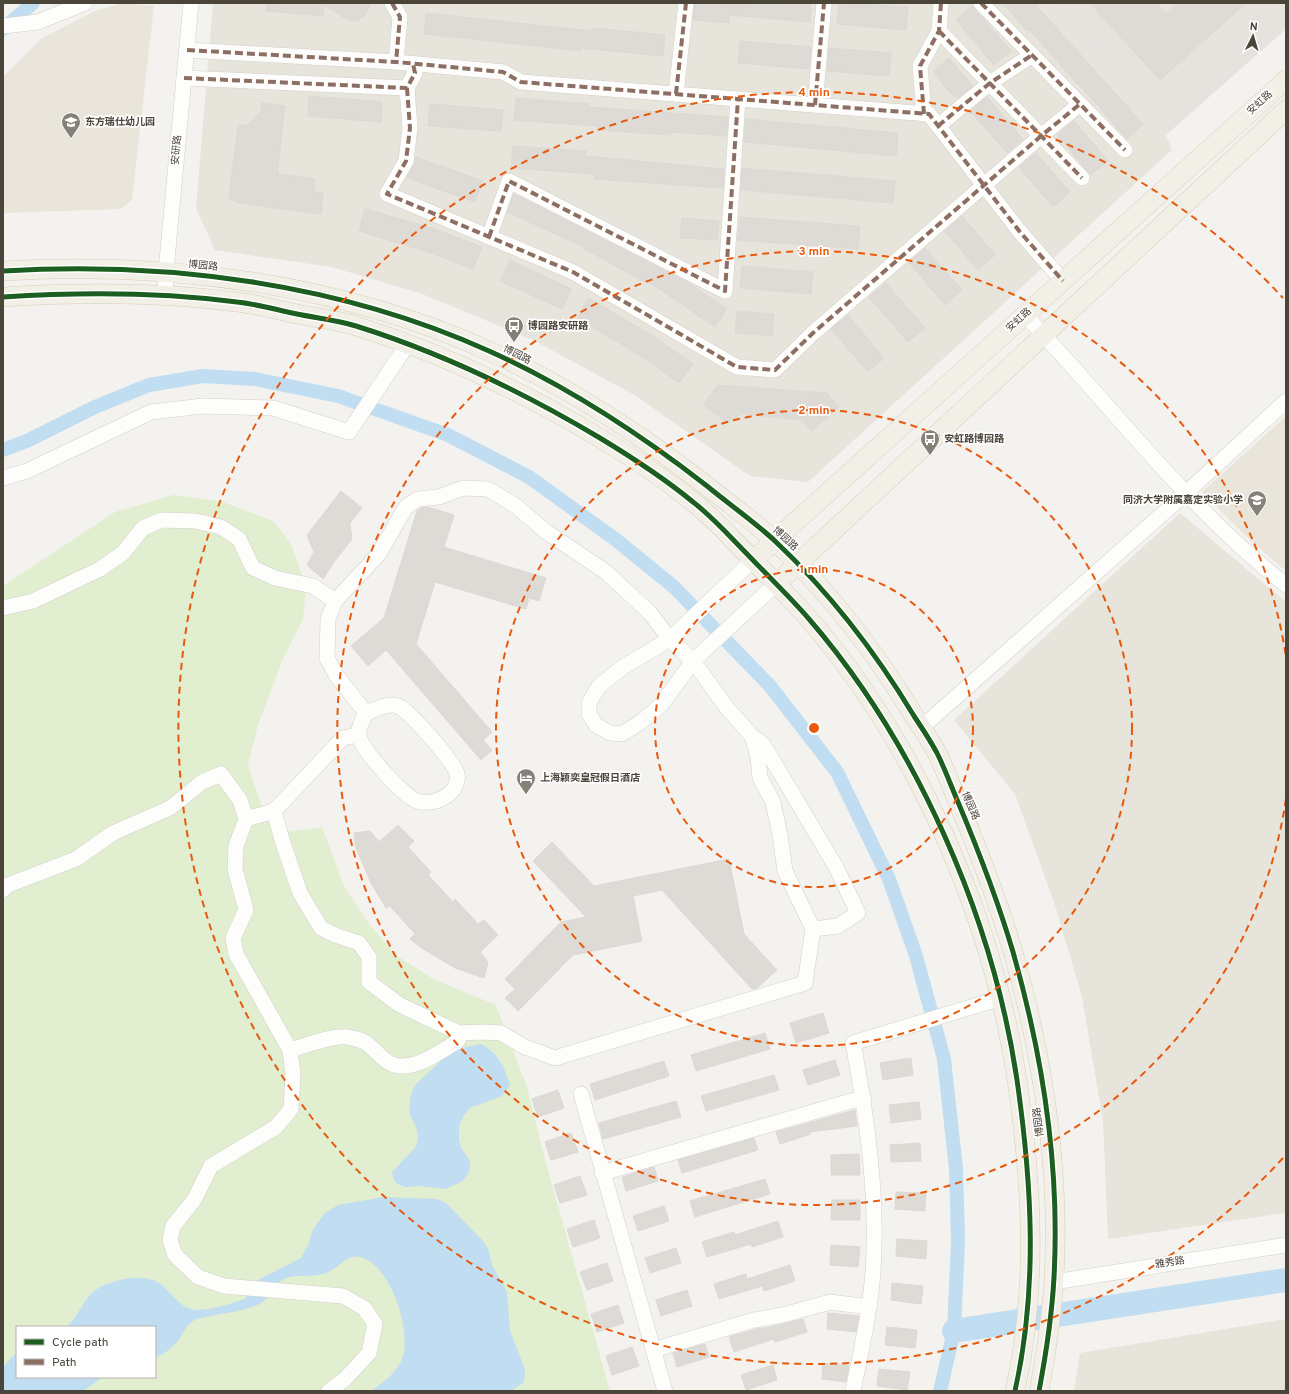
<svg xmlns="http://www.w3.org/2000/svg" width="1289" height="1394" font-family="Overpass,'Noto Sans SC',sans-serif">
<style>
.residential{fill:#e7e4dc}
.industrial{fill:#e6e2de}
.education{fill:#eae5da}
.green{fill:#e1eecf;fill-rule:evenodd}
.water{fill:#c0ddf1}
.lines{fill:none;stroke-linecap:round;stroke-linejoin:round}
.canal{stroke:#c0ddf1;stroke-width:14}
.river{stroke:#c0ddf1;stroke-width:24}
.building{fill:#dedbd6;stroke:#dcd9d4}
.minor-casing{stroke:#d2d0cb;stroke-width:16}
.major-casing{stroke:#d6cebb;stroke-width:20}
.minor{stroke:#fdfdfc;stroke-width:15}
.major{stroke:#f2efe6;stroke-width:19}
.quiet{stroke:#8d6e63;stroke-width:4;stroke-dasharray:8 4;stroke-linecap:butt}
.cycleway-casing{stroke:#fff;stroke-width:8}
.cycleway{stroke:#1b5e20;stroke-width:5}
.ring{fill:none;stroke:#e8590c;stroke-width:2;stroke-dasharray:7 5}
.labels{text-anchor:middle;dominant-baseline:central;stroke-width:3.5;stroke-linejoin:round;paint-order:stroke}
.street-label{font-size:10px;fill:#4b4439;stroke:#fff}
.poi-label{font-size:10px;font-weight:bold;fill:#4b4439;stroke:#fff;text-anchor:start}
.centre{fill:#e8590c;stroke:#fff;stroke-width:2}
.ring-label{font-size:12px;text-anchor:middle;font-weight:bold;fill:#e8590c;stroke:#fff;stroke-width:3.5;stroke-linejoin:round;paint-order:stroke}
</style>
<rect width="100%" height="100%" fill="#f4f2ee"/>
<g class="residential">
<polygon points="213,3 1048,3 1166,135 1172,150 808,482 750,476 636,396 535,341 473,315 420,293 331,267 215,250 196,208"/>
<polygon points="1180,513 1286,602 1286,1213 1108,1239 1103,1121 1082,997 1055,905 1015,794 954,720"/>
<polygon points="1286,1319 1286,1391 1074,1391 1080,1353"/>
</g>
<polygon class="industrial" points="1048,3 1286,3 1286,29 1166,135"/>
<g class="education">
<polygon points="123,3 154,6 132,200 121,209 3,213 3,77 42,38 95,11"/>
<polygon points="1286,416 1286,571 1253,543 1202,492"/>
</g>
<path class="green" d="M174,495l49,7 50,19 18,23 15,43 -3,32 -21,42 -24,64 -10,40 14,43 23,24 37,-5 22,59 25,38 28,32 38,24 61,25 31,82 17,69 66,235h-607v-805l112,-74zM17,1327h138v50h-138z"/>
<g class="water">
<path d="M481,1044c16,8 24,23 29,41l-8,11 -32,12 -6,7 -5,11v14l2,8 9,13 -1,11 -6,9 -18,8 -26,-3 -14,1 -9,-4 -3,-5 -1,-6 24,-25 2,-8 -1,-9 -8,-18 2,-18 4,-9 28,-26 14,-10z"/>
<path d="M384,1197l53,2 9,4 38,39 5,9 3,14 15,27 3,39 15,38 -1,13 -13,9h-140c13,-9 28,-20 32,-35 8,-28 -13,-92 -43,-99 -12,-3 -22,11 -32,15 -16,7 -32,1 -44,7 -11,5 -13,18 -23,24 -13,8 -49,12 -65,16 -9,5 -11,11 -16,19 -6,9 -16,16 -25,20v-31h-89c13,-10 17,-29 31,-38 17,-10 50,-18 66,-3 9,8 15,19 28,23 13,4 41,-6 54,-10l11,-18 45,-23 8,-15 3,-12 13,-18 13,-8z"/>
<polygon points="17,1352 17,1377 103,1377 83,1391 3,1391 4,1366"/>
</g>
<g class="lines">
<g class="canal">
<polyline points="3,29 33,3"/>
<polyline points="3,450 29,440 95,407 149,385 203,376 255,379 338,396 448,435 529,477 615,539 674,587 770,686 837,772 889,879 916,956 944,1059 956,1169 958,1241 954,1331 940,1391"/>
</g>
<polyline class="river" points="954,1331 1286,1280"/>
</g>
<g class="building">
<polygon points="266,3 372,3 363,17 356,21 348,20 324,5 323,16 266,11"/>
<polygon points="695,3 742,4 811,3 810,22 729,15 729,23 693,20"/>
<polygon points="839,3 908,7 906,30 837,24"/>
<polygon points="1003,3 1034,3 1143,124 1127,139 1078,83 1077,84 1029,29 1027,31"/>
<polygon points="1090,3 1156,3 1166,14 1178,3 1246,3 1160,80"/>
<polygon points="972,6 1011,51 994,65 956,20"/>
<polygon points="426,13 593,31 593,28 665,35 663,56 581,48 581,51 424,34"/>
<polygon points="740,41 811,47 809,69 738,63"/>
<polygon points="829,48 891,53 889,76 827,71"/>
<polygon points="949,58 973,86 958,98 955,94 953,96 933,72"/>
<polygon points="309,96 382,102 381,122 308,116"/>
<polygon points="987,97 1023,139 1007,153 970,111"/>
<polygon points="516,98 589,104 589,107 728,117 726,136 671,132 670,135 597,130 598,126 514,120"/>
<polygon points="262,103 285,106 277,174 315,179 314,192 323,193 321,214 238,203 229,198 238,125 246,126 261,111"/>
<polygon points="430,104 503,110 501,131 428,126"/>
<polygon points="746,119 898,133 896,156 744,142"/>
<polygon points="1074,121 1108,161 1091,175 1057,135"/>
<polygon points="513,146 586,151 585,156 724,169 723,188 594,179 594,174 511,168"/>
<polygon points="1036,153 1070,192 1053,207 1019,167"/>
<polygon points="416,157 483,181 475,202 407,178 414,165"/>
<polygon points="742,168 895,181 893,203 741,190"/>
<polygon points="514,194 687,282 727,309 715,327 646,280 645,282 581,247 582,246 507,212"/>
<polygon points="365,209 432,228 482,247 473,269 428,252 359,231"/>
<polygon points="962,216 995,255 978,270 945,231"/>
<polygon points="740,217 860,226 858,249 738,240"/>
<polygon points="682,218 719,221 717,240 680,238"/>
<polygon points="925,248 962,290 945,305 909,262"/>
<polygon points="510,260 571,289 562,309 500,281"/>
<polygon points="742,266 813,272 811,294 740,288"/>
<polygon points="886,283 925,328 908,342 869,297"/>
<polygon points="588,298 653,336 693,364 679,383 641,356 578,318"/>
<polygon points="737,311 774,314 772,336 735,333"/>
<polygon points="848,315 884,358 868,372 831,329"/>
<polygon points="718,385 827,393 839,407 812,431 802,420 741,414 728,423 703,405"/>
<polygon points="341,491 362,508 350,523 352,539 334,562 323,579 307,565 314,552 307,535"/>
<polygon points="428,507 454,515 444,547 546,578 539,601 529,598 526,609 435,582 416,644 492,732 483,740 492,750 481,760 386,650 368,666 351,646 384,618 417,511 421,508"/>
<polygon points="398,825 414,841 408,847 431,872 428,875 453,902 455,899 478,924 484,920 498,935 480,952 488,962 484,978 455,968 423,949 410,939 415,934 390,906 386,908 371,883 356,848 354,833 370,831 379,842"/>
<polygon points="552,842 594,886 729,859 744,934 777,970 757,988 752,989 662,890 633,896 642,941 573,955 518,1011 505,998 515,989 505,979 561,922 586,917 533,861"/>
<polygon points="823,1013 829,1033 796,1043 790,1023"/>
<polygon points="765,1033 770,1049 696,1071 691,1055"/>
<polygon points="911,1058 913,1075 883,1080 880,1063"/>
<polygon points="835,1060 840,1075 808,1085 803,1070"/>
<polygon points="664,1061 669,1076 595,1100 590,1084"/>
<polygon points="774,1075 779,1090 706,1111 701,1096"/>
<polygon points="558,1090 564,1108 538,1117 532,1099"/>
<polygon points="676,1101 681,1117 603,1139 599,1123"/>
<polygon points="919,1102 921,1119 891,1123 889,1105"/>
<polygon points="855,1110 857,1126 810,1132 811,1134 780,1144 776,1132"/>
<polygon points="571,1133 578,1152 551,1160 545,1142"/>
<polygon points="754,1138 758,1150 682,1173 678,1160"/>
<polygon points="920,1143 921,1161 891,1162 890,1145"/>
<polygon points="859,1154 860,1175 831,1175 831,1155"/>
<polygon points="654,1167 658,1181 626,1191 622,1177"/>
<polygon points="580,1176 587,1195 560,1203 554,1185"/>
<polygon points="765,1179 770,1194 695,1217 690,1201"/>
<polygon points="896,1192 926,1193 925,1211 895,1209"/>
<polygon points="832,1200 860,1200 860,1220 831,1220"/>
<polygon points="664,1206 669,1221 638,1231 633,1216"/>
<polygon points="594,1220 600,1238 573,1247 567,1229"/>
<polygon points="778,1221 783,1237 752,1247 751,1244 707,1257 702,1242 734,1232 735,1235"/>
<polygon points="897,1239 927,1241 926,1259 896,1256"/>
<polygon points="831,1245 860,1247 858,1267 830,1265"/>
<polygon points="676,1248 681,1263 650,1273 645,1258"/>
<polygon points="607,1263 613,1281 587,1290 580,1272"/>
<polygon points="790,1265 795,1281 764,1291 762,1286 719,1299 714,1284 746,1274 747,1279"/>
<polygon points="892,1283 923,1286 921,1304 891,1300"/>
<polygon points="687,1290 692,1306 661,1316 656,1300"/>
<polygon points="618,1305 624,1323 597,1332 591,1314"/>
<polygon points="828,1313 859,1316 856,1332 827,1329"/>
<polygon points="803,1319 807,1332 775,1342 774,1339 734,1352 729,1337 756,1329 761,1328 761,1329"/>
<polygon points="887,1327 917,1330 915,1348 885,1345"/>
<polygon points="705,1344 709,1357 677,1367 673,1353"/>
<polygon points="632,1347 639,1366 612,1375 606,1356"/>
<polygon points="823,1363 849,1366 846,1382 822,1379"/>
<polygon points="773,1365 777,1380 746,1390 741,1375"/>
<polygon points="879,1369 910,1372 907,1390 877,1386"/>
</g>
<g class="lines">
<defs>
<g id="minor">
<polyline points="392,3 400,17 396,62"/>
<polyline points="981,3 1125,150"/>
<polyline points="3,26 38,22 85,3"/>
<polyline points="939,31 1082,178"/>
<polyline points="187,50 396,62 503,72 521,82 929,114 1020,232 1063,281"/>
<polyline points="184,78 407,88 415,73 413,64"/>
<polyline points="407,88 410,128 406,161 387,194 573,272 737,367 775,370 813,333 1041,136 1080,104"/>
<polyline points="676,94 686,3"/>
<polyline points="815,105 824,3"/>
<polyline points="924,114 920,66 939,31 941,3"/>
<polyline points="938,126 990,83 1032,55"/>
<polyline points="489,237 509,181 725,291 738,99"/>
<polyline points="165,296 166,271 191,3"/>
<path d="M1025,315c86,90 162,193 261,270"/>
<polyline points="3,478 27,471 151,412 203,406 273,408 349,432 407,345"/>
<polyline points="753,560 670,639 623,667 599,686 589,703 589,714 596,725 610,733 622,734 641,722 661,705 693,661 777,583"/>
<polyline points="3,608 33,601 100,569 123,553 143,528 162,520 196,521 221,527 239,539 253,568 275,578 313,586 335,601"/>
<path d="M366,713c9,-3 22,-11 32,-7 10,3 57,57 59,68 2,8 -3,16 -9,21 -8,6 -19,8 -28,7 -14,-2 -59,-53 -61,-66 -2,-7 4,-16 7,-23l-30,-38 -9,-17 1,-39 7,-18 43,-46 28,-48 12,-8 21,-2 24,-9 25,1 28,17 29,25 61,41 44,41 20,26 23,22 34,47 25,28 11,8 73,123 22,46 -20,13 -25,3"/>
<polyline points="921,728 1186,493 1286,401"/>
<polyline points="358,735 343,738 274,811 282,840 300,893 321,928 335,935 359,943 369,957 369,982 400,1005 459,1033 484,1032 501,1033 525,1047 555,1058 805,983 813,929 785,871 780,835 773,802 760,778 758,757 752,736"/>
<polyline points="246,819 274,811"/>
<polyline points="3,890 8,885 76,859 113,833 170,808 202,782 221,774 240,800 246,819 236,846 235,869 246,910 233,938 236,954 290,1050 293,1074 291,1109 276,1127 211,1166 194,1200 173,1226 170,1240 175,1255 198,1277 224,1286 343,1296 364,1308 375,1324 369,1353 345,1379 329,1391"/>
<path d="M290,1050c15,-4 42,-15 57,-13 24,4 22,10 38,23 22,18 54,-8 73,-19l1,-8"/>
<polyline points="581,1094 665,1391"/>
<polyline points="602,1173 851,1101 864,1099"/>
<polyline points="1054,1282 1286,1245"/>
<polyline points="653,1350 754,1320 783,1315 830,1302 869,1307"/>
<path d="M853,1391c8,-40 17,-79 20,-119 5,-77 -6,-154 -20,-229l148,-45"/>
</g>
<g id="major">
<path d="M3,271c163,-10 336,12 486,80 78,35 151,83 218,135 23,19 48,36 69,56 54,51 100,111 138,174 8,12 16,24 23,37 8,16 14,33 21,49 21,50 40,99 55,150 30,105 47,215 41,325 -2,38 -8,77 -15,114"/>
<path d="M3,297c77,-5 157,-5 234,5 20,2 40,8 60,12 19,4 40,6 59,12 86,27 167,66 244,112 33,20 64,40 93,64 21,16 38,36 56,54 20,21 41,41 60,63 108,125 184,299 208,461 15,104 21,208 -2,311"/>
<polyline points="753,560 1286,80"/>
<polyline points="777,583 1286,110"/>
</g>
</defs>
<use href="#minor" class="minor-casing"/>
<use href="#major" class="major-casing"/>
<use href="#minor" class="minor"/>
<use href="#major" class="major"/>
<g class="quiet">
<polyline points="392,3 400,17 396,62"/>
<polyline points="981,3 1125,150"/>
<polyline points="939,31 1082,178"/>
<polyline points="187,50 396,62 503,72 521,82 929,114 1020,232 1063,281"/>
<polyline points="184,78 407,88 415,73 413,64"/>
<polyline points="407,88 410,128 406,161 387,194 573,272 737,367 775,370 813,333 1041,136 1080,104"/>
<polyline points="676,94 686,3"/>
<polyline points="815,105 824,3"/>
<polyline points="924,114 920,66 939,31 941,3"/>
<polyline points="938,126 990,83 1032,55"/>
<polyline points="489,237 509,181 725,291 738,99"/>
</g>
<defs>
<g id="cycleway">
<path d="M3,271c163,-10 336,12 486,80 78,35 151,83 218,135 23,19 48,36 69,56 54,51 100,111 138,174 8,12 16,24 23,37 8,16 14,33 21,49 21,50 40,99 55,150 30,105 47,215 41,325 -2,38 -8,77 -15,114"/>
<path d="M3,297c77,-5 157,-5 234,5 20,2 40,8 60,12 19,4 40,6 59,12 86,27 167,66 244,112 33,20 64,40 93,64 21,16 38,36 56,54 20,21 41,41 60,63 108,125 184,299 208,461 15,104 21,208 -2,311"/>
</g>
</defs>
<use href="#cycleway" class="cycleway-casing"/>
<use href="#cycleway" class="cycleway"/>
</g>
<g class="ring">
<circle cx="814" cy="728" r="159"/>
<circle cx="814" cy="728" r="318"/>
<path d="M1286 799A477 477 0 1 1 1286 657"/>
<path d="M1283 1158A636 636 0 1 1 1283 298"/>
</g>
<defs>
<symbol id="school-pin" viewBox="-11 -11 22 30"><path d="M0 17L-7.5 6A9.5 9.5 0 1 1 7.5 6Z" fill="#868178" stroke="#fff"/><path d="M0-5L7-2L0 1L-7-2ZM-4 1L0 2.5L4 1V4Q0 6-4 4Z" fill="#fff"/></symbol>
<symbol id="bus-pin" viewBox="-11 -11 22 30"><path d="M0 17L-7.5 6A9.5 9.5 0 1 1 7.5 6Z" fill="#868178" stroke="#fff"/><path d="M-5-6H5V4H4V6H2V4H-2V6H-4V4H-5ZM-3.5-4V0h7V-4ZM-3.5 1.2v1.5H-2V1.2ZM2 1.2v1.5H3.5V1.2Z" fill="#fff"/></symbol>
<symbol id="hotel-pin" viewBox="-11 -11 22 30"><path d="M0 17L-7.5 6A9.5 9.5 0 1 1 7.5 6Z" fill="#868178" stroke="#fff"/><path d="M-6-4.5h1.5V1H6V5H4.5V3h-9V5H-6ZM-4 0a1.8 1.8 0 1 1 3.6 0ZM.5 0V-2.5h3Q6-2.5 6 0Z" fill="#fff"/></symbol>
</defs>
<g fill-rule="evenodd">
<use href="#school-pin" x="60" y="111" width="22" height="30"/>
<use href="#bus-pin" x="503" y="315" width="22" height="30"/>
<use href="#bus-pin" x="919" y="428" width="22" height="30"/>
<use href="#school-pin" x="1246" y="489" width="22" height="30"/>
<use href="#hotel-pin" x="515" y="767" width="22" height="30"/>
</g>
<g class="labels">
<g class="street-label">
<text transform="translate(1260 103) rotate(-42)">安虹路</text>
<text transform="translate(177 150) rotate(-85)">安研路</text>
<text transform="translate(203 266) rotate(6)">博园路</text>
<text transform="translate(1019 320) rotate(-42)">安虹路</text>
<text transform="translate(517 355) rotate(27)">博园路</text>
<text transform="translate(785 539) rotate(43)">博园路</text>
<text transform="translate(970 806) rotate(67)">博园路</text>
<text transform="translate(1039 1122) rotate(-97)">博园路</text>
<text transform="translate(1170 1263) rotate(-9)">雅秀路</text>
</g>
<g class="poi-label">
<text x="85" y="122">东方瑞仕幼儿园</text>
<text x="528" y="326">博园路安研路</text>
<text x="944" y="439">安虹路博园路</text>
<text x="1243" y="500" text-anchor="end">同济大学附属嘉定实验小学</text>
<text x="540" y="778">上海颖奕皇冠假日酒店</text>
</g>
</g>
<circle cx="814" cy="728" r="6" class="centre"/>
<g class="ring-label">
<text x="814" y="96">4 min</text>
<text x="814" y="255">3 min</text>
<text x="814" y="414">2 min</text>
<text x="814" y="573">1 min</text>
</g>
<rect width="1289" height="1394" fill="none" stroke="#4b4439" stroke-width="8"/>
<rect x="16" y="1326" width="140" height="52" fill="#ffffff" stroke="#b7b4b0"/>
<rect x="24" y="1339" width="20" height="6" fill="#1b5e20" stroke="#b7b4b0"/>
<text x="52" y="1346" font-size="12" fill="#4b4439">Cycle path</text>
<rect x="24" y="1359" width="20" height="6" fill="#8d6e63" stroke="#b7b4b0"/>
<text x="52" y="1366" font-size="12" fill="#4b4439">Path</text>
<g transform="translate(1253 36) rotate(5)" stroke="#ffffff" stroke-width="3" paint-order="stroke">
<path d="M0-3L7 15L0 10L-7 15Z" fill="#4b4439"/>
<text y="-6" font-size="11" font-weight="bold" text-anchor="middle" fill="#4b4439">N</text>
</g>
</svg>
